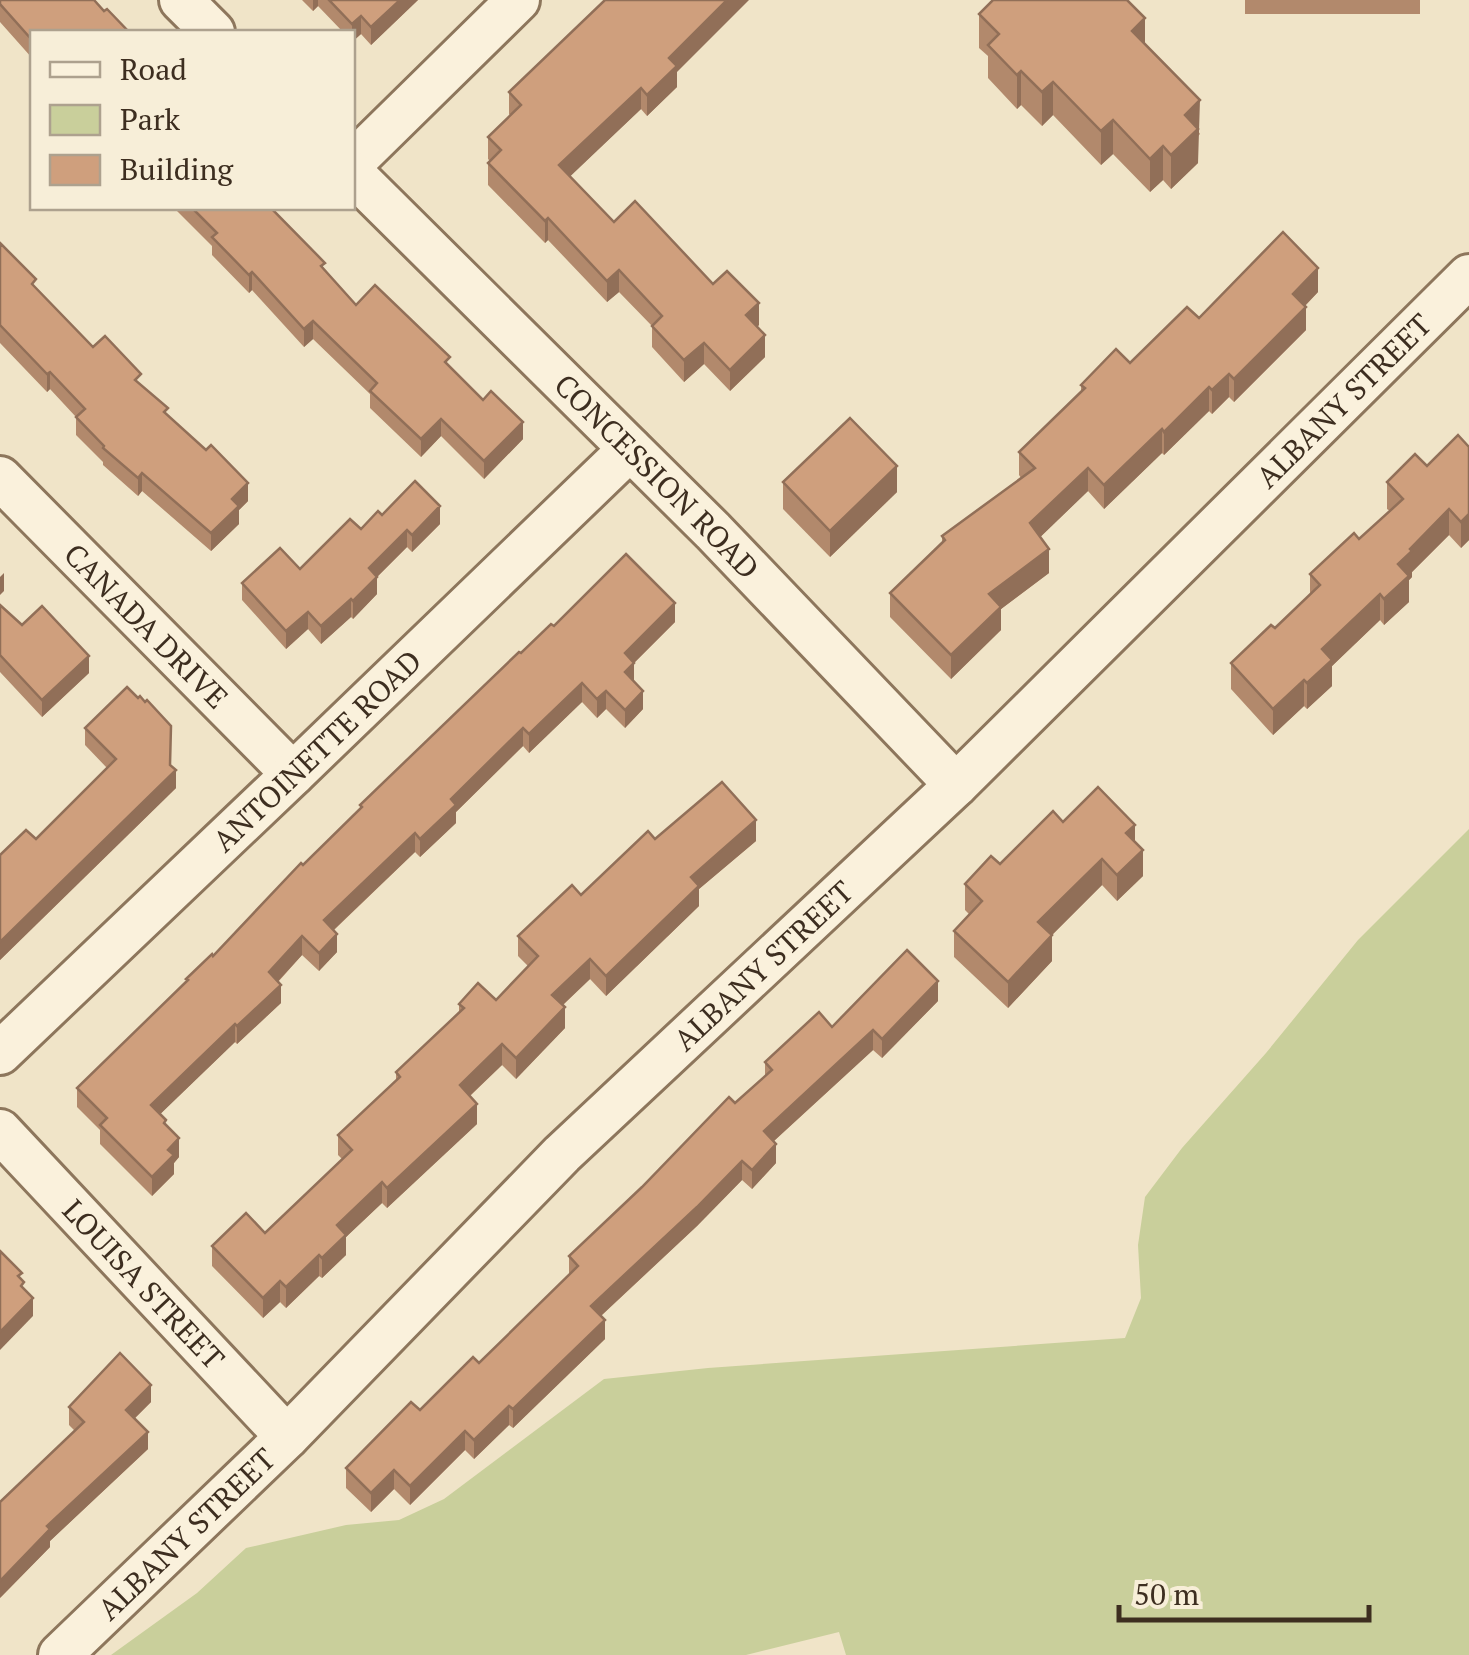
<svg xmlns="http://www.w3.org/2000/svg" width="1469" height="1655" font-family="'PT Serif',serif">
<style>
.green{fill:#c9cf9b}
.lines{fill:none;stroke-linecap:round;stroke-linejoin:round}
.minor-casing{stroke:#8d765c;stroke-width:48}
.minor{stroke:#faf1dc;stroke-width:42}
.wall{fill:#b2896c}
.shaded-wall{fill:#916f58}
.building{fill:#cf9f7d;stroke:#916f58;stroke-width:2.5}
.labels{text-anchor:middle;dominant-baseline:central;stroke-width:10;stroke-linejoin:round;paint-order:stroke}
.street-label{font-size:30px;fill:#3d2e20;stroke:#f7eed8}
</style>
<rect width="100%" height="100%" fill="#f0e4c8"/>
<polygon class="green" points="1469,829 1469,1655 846,1655 839,1632 746,1655 111,1655 197,1593 246,1548 346,1525 399,1520 444,1499 604,1379 708,1368 1125,1338 1141,1298 1138,1245 1145,1197 1182,1148 1266,1053 1358,940"/>
<g class="lines">
<defs>
<g id="minor">
<polyline points="181,0 213,32"/>
<polyline points="352,163 518,0"/>
<path id="s1" d="M352,173l361,358 243,254"/>
<path id="s2" d="M0,478l293,296"/>
<path id="s3" d="M0,1053l293,-279 337,-325"/>
<path id="s4" d="M0,1131l287,306"/>
<path id="s5" d="M60,1655l227,-218 275,-283 394,-369 513,-509"/>
</g>
</defs>
<use href="#minor" class="minor-casing"/>
<use href="#minor" class="minor"/>
</g>
<g class="wall">
<polygon points="0,0 104,11 129,32 32,32 32,58 0,22"/>
<polygon points="302,0 418,0 371,45 361,34 352,42 352,32 343,32 318,6 313,11"/>
<rect x="1245" y="0" width="175" height="14"/>
<polygon points="979,14 1145,44 1200,134 1198,136 1198,163 1171,189 1163,180 1150,192 1113,154 1101,165 1053,115 1042,126 1021,105 1017,109 988,78 988,56 979,48"/>
<polygon points="677,72 677,87 647,116 641,109 570,176 614,222 713,284 759,325 757,327 765,357 730,391 704,364 684,382 652,347 652,326 619,292 607,302 548,240 545,243 488,185 488,163 490,161 488,159 488,137 511,115 509,114 509,92"/>
<polygon points="174,208 271,208 356,305 450,367 523,439 484,479 441,436 421,457 370,408 370,394 313,339 304,347 252,290 249,293 212,255 212,246"/>
<polygon points="0,243 36,289 93,347 141,385 168,416 248,501 239,510 239,524 211,551 142,491 138,496 103,465 103,462 76,435 76,417 50,389 47,392 0,343"/>
<polygon points="1318,292 1305,306 1306,330 1234,402 1229,397 1212,414 1209,411 1164,455 1162,453 1104,509 1088,491 1040,537 1049,573 1001,609 1001,630 951,679 890,617 890,593 942,543 942,536 1021,478 1019,475 1019,452 1081,392 1081,385 1130,363 1199,318"/>
<polygon points="1469,447 1469,540 1461,548 1449,535 1412,572 1412,577 1409,580 1409,602 1384,625 1380,620 1332,666 1332,686 1307,709 1304,706 1273,735 1231,689 1231,663 1275,628 1310,594 1310,574 1359,539 1390,511 1387,509 1387,482"/>
<polygon points="783,482 897,492 830,557 783,509"/>
<polygon points="382,515 440,524 412,552 407,547 377,577 377,594 353,619 351,617 321,644 308,629 286,649 242,600 242,583 300,569"/>
<polygon points="0,605 22,625 89,673 42,717 0,672"/>
<polygon points="675,622 634,663 634,681 643,709 625,728 606,709 597,718 582,702 529,753 523,746 456,812 456,823 420,857 415,852 334,930 337,952 319,971 302,955 278,982 281,1003 237,1044 235,1042 160,1114 179,1157 174,1163 174,1174 152,1196 100,1144 100,1130 77,1107 77,1088 186,982 186,979 213,956 360,810 360,805 521,653 554,626"/>
<polygon points="85,728 171,765 176,788 0,960 0,855 36,839 107,768 85,745"/>
<polygon points="1063,822 1135,842 1143,876 1117,901 1102,885 1052,935 1052,961 1008,1008 954,957 954,931 970,915 965,910 965,884 1000,864"/>
<polygon points="655,839 756,841 699,889 699,906 606,996 590,979 563,1005 565,1028 516,1079 502,1065 470,1096 477,1124 387,1208 382,1203 346,1237 346,1255 322,1278 319,1276 286,1308 280,1302 263,1318 212,1266 212,1246 265,1233 342,1159 338,1155 338,1135 396,1081 396,1072 459,1013 459,1004 496,1000 528,966 518,956 518,936 581,895"/>
<polygon points="938,1001 882,1058 873,1050 774,1141 776,1163 752,1189 742,1180 697,1226 601,1316 605,1339 513,1428 509,1425 474,1459 465,1450 410,1505 394,1489 371,1512 346,1488 346,1468 479,1363 569,1276 569,1256 765,1077 765,1062 832,1027"/>
<polygon points="151,1402 135,1418 148,1449 50,1541 50,1547 0,1598 75,1431 69,1425 69,1407"/>
</g>
<g class="shaded-wall">
<polygon points="313,0 318,0 318,6 313,11"/>
<polygon points="400,0 418,0 371,45 371,27"/>
<polygon points="727,0 749,0 677,72 677,87 647,116 647,95 669,58"/>
<polygon points="361,16 361,34 352,42 352,24"/>
<polygon points="1145,18 1145,52 1132,31"/>
<polygon points="1021,71 1021,105 1017,109 1017,75"/>
<polygon points="1053,82 1053,115 1042,126 1042,92"/>
<polygon points="641,88 641,109 559,187 559,165"/>
<polygon points="1200,100 1198,163 1171,189 1171,155 1185,115"/>
<polygon points="1113,120 1113,154 1101,165 1101,131"/>
<polygon points="1163,146 1163,180 1150,192 1150,159"/>
<polygon points="548,218 548,240 545,243 545,221"/>
<polygon points="1318,268 1318,292 1293,318 1293,294"/>
<polygon points="619,270 619,292 607,302 607,281"/>
<polygon points="252,272 252,290 249,293 249,275"/>
<polygon points="759,303 759,325 746,337 746,315"/>
<polygon points="1306,307 1306,330 1234,402 1234,379"/>
<polygon points="313,321 313,339 304,347 304,329"/>
<polygon points="765,335 765,357 730,391 730,370"/>
<polygon points="704,343 704,364 684,382 684,360"/>
<polygon points="50,372 50,389 47,392 47,374"/>
<polygon points="1229,374 1229,397 1212,414 1212,390"/>
<polygon points="1209,387 1209,411 1164,455 1164,432"/>
<polygon points="441,419 441,436 421,457 421,439"/>
<polygon points="523,422 523,439 484,479 484,461"/>
<polygon points="1162,429 1162,453 1104,509 1104,485"/>
<polygon points="897,466 897,492 830,557 830,531"/>
<polygon points="1088,468 1088,491 1030,547 1030,523"/>
<polygon points="142,473 142,491 138,496 138,478"/>
<polygon points="248,483 248,501 239,510 239,524 211,551 211,533 232,499"/>
<polygon points="440,506 440,524 412,552 412,535"/>
<polygon points="1449,509 1449,535 1412,572 1412,577 1409,580 1409,602 1384,625 1384,599 1398,564 1410,549"/>
<polygon points="1469,514 1469,540 1461,548 1461,522"/>
<polygon points="407,530 407,547 377,577 377,594 353,619 353,601 369,568"/>
<polygon points="1049,549 1049,573 1001,609 1001,630 951,679 951,655 989,594"/>
<polygon points="4,573 4,591 0,595 0,577"/>
<polygon points="1380,594 1380,620 1332,666 1332,686 1307,709 1307,683 1322,649"/>
<polygon points="351,599 351,617 321,644 321,626"/>
<polygon points="675,603 675,622 625,672 625,653"/>
<polygon points="308,612 308,629 286,649 286,631"/>
<polygon points="89,656 89,673 42,717 42,700"/>
<polygon points="634,663 634,682 625,672"/>
<polygon points="1304,680 1304,706 1273,735 1273,709"/>
<polygon points="582,683 582,702 529,753 529,734"/>
<polygon points="606,691 606,709 597,718 597,699"/>
<polygon points="643,691 643,709 625,728 625,710"/>
<polygon points="523,728 523,746 456,812 456,823 420,857 420,839 451,799"/>
<polygon points="176,770 176,788 0,960 0,942"/>
<polygon points="756,820 756,841 699,889 699,906 606,996 606,976 691,877"/>
<polygon points="1135,825 1135,851 1126,833"/>
<polygon points="415,833 415,852 324,939 324,920"/>
<polygon points="1143,850 1143,876 1117,901 1117,875"/>
<polygon points="1102,859 1102,885 1052,935 1052,961 1008,1008 1008,982 1038,922"/>
<polygon points="337,934 337,952 319,971 319,953"/>
<polygon points="302,936 302,955 269,991 269,972"/>
<polygon points="590,959 590,979 552,1015 552,995"/>
<polygon points="938,981 938,1001 882,1058 882,1039"/>
<polygon points="281,985 281,1003 237,1044 237,1026"/>
<polygon points="565,1007 565,1028 516,1079 516,1058"/>
<polygon points="235,1024 235,1042 151,1123 151,1105"/>
<polygon points="873,1030 873,1050 764,1150 764,1131"/>
<polygon points="502,1044 502,1065 460,1105 460,1085"/>
<polygon points="477,1104 477,1124 387,1208 387,1188"/>
<polygon points="179,1138 179,1157 174,1163 174,1174 152,1196 152,1177 168,1150"/>
<polygon points="776,1144 776,1163 752,1189 752,1170"/>
<polygon points="742,1161 742,1180 697,1226 591,1325 591,1306"/>
<polygon points="382,1182 382,1203 346,1237 346,1255 322,1278 322,1258 337,1225"/>
<polygon points="319,1255 319,1276 286,1308 286,1287"/>
<polygon points="280,1281 280,1302 263,1318 263,1298"/>
<polygon points="33,1298 33,1316 0,1350 0,1332"/>
<polygon points="605,1320 605,1339 513,1428 513,1409"/>
<polygon points="151,1385 151,1402 126,1427 126,1410"/>
<polygon points="509,1406 509,1425 474,1459 474,1440"/>
<polygon points="465,1431 465,1450 410,1505 410,1486"/>
<polygon points="148,1432 148,1449 50,1541 50,1547 0,1598 0,1581 47,1526"/>
<polygon points="394,1470 394,1489 371,1512 371,1493"/>
</g>
<g class="building">
<polygon points="0,0 94,0 104,11 107,9 129,32 32,32 32,40 0,4"/>
<polygon points="329,0 400,0 371,27 361,16 352,24"/>
<polygon points="605,0 727,0 669,58 677,66 647,95 641,88 559,165 614,222 635,201 713,284 727,271 759,303 746,315 765,335 730,370 704,343 684,360 652,326 662,316 619,270 607,281 548,218 545,221 488,163 501,150 488,137 521,105 509,92"/>
<polygon points="993,0 1127,0 1145,18 1132,31 1200,100 1185,115 1198,129 1171,155 1163,146 1150,159 1113,120 1101,131 1053,82 1042,92 1021,71 1017,75 988,45 999,34 979,14"/>
<polygon points="192,208 271,208 325,263 321,266 356,305 375,285 450,357 445,362 483,400 491,391 523,422 484,461 441,419 421,439 370,391 377,383 313,321 304,329 252,272 249,275 212,237 217,233"/>
<polygon points="1283,232 1318,268 1293,294 1306,307 1234,379 1229,374 1212,390 1209,387 1164,432 1162,429 1104,485 1088,468 1030,523 1049,549 989,594 1001,607 951,655 890,593 945,540 942,536 1035,468 1019,452 1085,388 1081,385 1116,349 1130,363 1187,307 1199,318"/>
<polygon points="0,243 36,279 32,284 93,347 105,336 141,374 135,380 168,408 164,412 206,450 211,445 248,483 232,499 239,506 211,533 142,473 138,478 103,448 104,446 76,417 85,409 50,372 47,374 0,325"/>
<polygon points="850,418 897,466 830,531 783,482"/>
<polygon points="1458,435 1469,447 1469,514 1461,522 1449,509 1410,549 1412,551 1398,564 1409,576 1384,599 1380,594 1322,649 1332,660 1307,683 1304,680 1273,709 1231,663 1271,625 1275,628 1320,585 1310,574 1354,533 1359,539 1403,499 1387,482 1415,454 1427,466"/>
<polygon points="415,481 440,506 412,535 407,530 369,568 377,577 353,601 351,599 321,626 308,612 286,631 242,583 280,548 300,569 350,519 361,529 378,511 382,515"/>
<polygon points="626,554 675,603 625,653 634,663 625,672 643,691 625,710 606,691 597,699 582,683 529,734 523,728 451,799 456,805 420,839 415,833 324,920 337,934 319,953 302,936 269,972 281,985 237,1026 235,1024 151,1105 166,1120 164,1123 179,1138 168,1150 174,1155 152,1177 100,1125 107,1118 77,1088 188,980 186,979 212,954 213,956 301,863 303,865 362,807 360,805 519,652 521,653 551,624 554,626"/>
<polygon points="0,605 22,625 42,606 89,656 42,700 0,655"/>
<polygon points="127,687 138,698 140,696 145,702 147,700 171,726 170,765 176,770 0,942 0,855 26,830 36,839 116,759 85,728"/>
<polygon points="722,782 756,820 691,877 699,886 606,976 590,959 552,995 565,1007 516,1058 502,1044 460,1085 477,1104 387,1188 382,1182 337,1225 346,1235 322,1258 319,1255 286,1287 280,1281 263,1298 212,1246 246,1213 265,1233 352,1150 338,1135 400,1077 396,1072 464,1008 459,1004 478,983 496,1000 538,956 518,936 572,885 581,895 648,831 655,839"/>
<polygon points="1098,787 1135,825 1126,833 1143,850 1117,875 1102,859 1038,922 1052,935 1008,982 954,931 982,901 965,884 991,856 1000,864 1053,811 1063,822"/>
<polygon points="907,950 938,981 882,1039 873,1030 764,1131 776,1144 752,1170 742,1161 697,1207 591,1306 605,1320 513,1409 509,1406 474,1440 465,1431 410,1486 394,1470 371,1493 346,1468 411,1402 420,1410 473,1357 479,1363 578,1266 569,1256 642,1187 729,1097 735,1103 772,1070 765,1062 819,1012 832,1027"/>
<polygon points="0,1251 22,1273 18,1276 24,1282 21,1286 33,1298 0,1332"/>
<polygon points="120,1353 151,1385 126,1410 148,1432 47,1526 50,1529 0,1581 0,1502 84,1422 69,1407"/>
</g>
<g class="labels">
<g class="street-label">
<text stroke="none"><textPath href="#s5" startOffset="1795">ALBANY STREET</textPath></text>
<text stroke="none"><textPath href="#s1" startOffset="430">CONCESSION ROAD</textPath></text>
<text stroke="none"><textPath href="#s2" startOffset="208">CANADA DRIVE</textPath></text>
<text stroke="none"><textPath href="#s3" startOffset="438">ANTOINETTE ROAD</textPath></text>
<text stroke="none"><textPath href="#s5" startOffset="985">ALBANY STREET</textPath></text>
<text stroke="none"><textPath href="#s4" startOffset="210">LOUISA STREET</textPath></text>
<text stroke="none"><textPath href="#s5" startOffset="175">ALBANY STREET</textPath></text>
</g>
</g>
<rect x="30" y="30" width="325" height="180" fill="#f7eed8" stroke="#ada18e" stroke-width="2.5"/>
<rect x="50" y="62" width="50" height="15" fill="#faf1dc" stroke="#ada18e" stroke-width="2.5"/>
<text x="120" y="80" font-size="30" fill="#3d2e20">Road</text>
<rect x="50" y="105" width="50" height="30" fill="#c9cf9b" stroke="#ada18e" stroke-width="2.5"/>
<text x="120" y="130" font-size="30" fill="#3d2e20">Park</text>
<rect x="50" y="155" width="50" height="30" fill="#cf9f7d" stroke="#ada18e" stroke-width="2.5"/>
<text x="120" y="180" font-size="30" fill="#3d2e20">Building</text>
<path d="M1119 1605v15h250v-15" fill="none" stroke="#3d2e20" stroke-width="5"/>
<text x="1134" y="1605" font-size="30" fill="#3d2e20" stroke="#f7eed8" stroke-width="8" paint-order="stroke">50 m</text>
</svg>
